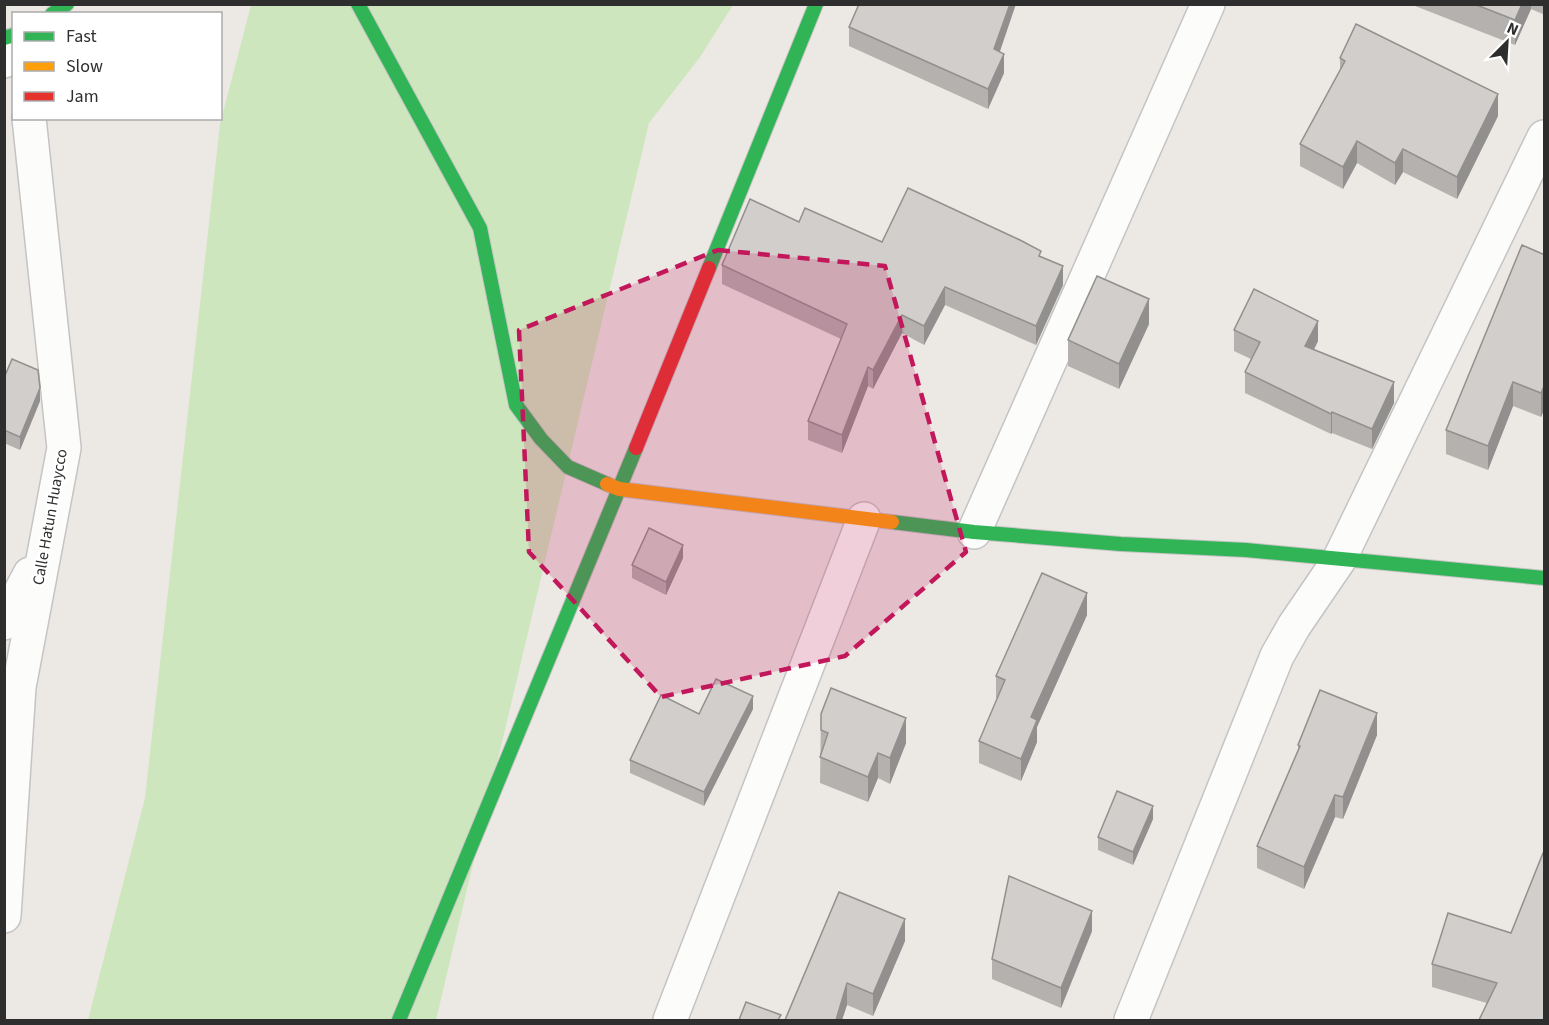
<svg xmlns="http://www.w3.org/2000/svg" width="1549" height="1025" font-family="'Source Sans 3',sans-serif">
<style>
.green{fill:#cee6be}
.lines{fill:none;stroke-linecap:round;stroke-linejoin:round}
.street-casing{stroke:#c5c4c5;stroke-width:36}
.fast-casing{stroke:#c5c4c5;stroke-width:16}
.slow-casing{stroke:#c5c4c5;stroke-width:16}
.jam-casing{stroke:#c5c4c5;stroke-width:16}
.street{stroke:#fcfcfb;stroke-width:33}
.fast{stroke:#30b455;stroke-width:14}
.slow{stroke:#ff9f0a;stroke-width:14}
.jam{stroke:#e5322d;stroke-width:14}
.wall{fill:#b4b1af}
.shaded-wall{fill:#92908e}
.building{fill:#d1cecb;stroke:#92908e;stroke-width:1.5}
.marked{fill:#c2185b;fill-opacity:0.2;stroke:#c2185b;stroke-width:4.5;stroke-dasharray:12 8;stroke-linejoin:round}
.labels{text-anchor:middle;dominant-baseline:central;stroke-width:5;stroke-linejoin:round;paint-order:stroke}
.street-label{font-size:16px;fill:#2e2e2e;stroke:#fff}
</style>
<rect width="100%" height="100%" fill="#ece8e4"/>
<polygon class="green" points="251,5 733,5 700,57 649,123 436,1020 88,1020 145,798 220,124"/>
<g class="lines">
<defs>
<g id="street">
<polyline points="4,61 14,45"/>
<polyline points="974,532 1208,4"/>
<polyline points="4,623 30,574"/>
<polyline points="4,916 19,687 64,448 29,118"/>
<polyline points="670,1020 864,519"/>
<polyline points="1131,1020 1277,656 1294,626 1339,560 1544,137"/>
</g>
<g id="fast">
<polyline points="358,4 480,228 516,405 541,439 568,467 607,484"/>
<polyline points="52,14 67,4"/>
<polyline points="4,38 14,35"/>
<polyline points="709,268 816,4"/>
<polyline points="892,522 974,532 1121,544 1246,550 1544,578"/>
<polyline points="399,1020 636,448"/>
</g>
<polyline id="slow" points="607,484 619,489 892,522"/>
<polyline id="jam" points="636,448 709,268"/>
</defs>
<use href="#street" class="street-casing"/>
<use href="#fast" class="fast-casing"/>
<use href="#slow" class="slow-casing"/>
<use href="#jam" class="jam-casing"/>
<use href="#street" class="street"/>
<use href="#fast" class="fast"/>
<use href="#slow" class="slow"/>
<use href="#jam" class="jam"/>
</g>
<g class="wall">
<polygon points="1410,4 1545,4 1545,15 1531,9 1515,45"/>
<polygon points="849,27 1000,52 1004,73 988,109 849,46"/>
<polygon points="1340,58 1498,116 1457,199 1403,172 1395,185 1357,163 1343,189 1300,166 1300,144 1340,70"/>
<polygon points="799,222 882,242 1041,257 1063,285 1036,345 945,305 924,345 902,333 873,389 868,386 842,453 808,440 808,421 841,339 722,284 722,265"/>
<polygon points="1545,255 1545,408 1541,417 1513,406 1488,470 1446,454 1446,430"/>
<polygon points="1149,324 1119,389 1068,366 1068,340"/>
<polygon points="1234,330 1318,341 1314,350 1394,403 1372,449 1332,433 1331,434 1245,393 1245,372 1251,359 1234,351"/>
<polygon points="4,378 40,401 20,450 4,443"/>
<polygon points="683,558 666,595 632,578 632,565"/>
<polygon points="1087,615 1037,727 1037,742 1021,781 979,763 979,741 997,699 996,698 996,676"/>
<polygon points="753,709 704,806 630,773 630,760 699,714"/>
<polygon points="821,714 906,743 890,784 878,778 868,802 820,783"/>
<polygon points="1377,735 1343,819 1335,817 1304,889 1257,868 1257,846 1298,751 1298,745"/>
<polygon points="1153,819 1133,865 1098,850 1098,837"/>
<polygon points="1092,931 1061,1008 992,979 992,959"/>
<polygon points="1511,933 1545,1020 1432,987 1432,964"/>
<polygon points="905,941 873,1016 847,1005 842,1020 785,1020"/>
</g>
<g class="shaded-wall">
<polygon points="1010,4 1016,4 994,69 994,49"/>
<polygon points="1522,4 1531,4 1531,9 1515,45 1515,20"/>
<polygon points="1004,54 1004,73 988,109 988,89"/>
<polygon points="1498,94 1498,116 1457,199 1457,177"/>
<polygon points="1357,141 1357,163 1343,189 1343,167"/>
<polygon points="1403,149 1403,172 1395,185 1395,163"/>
<polygon points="1063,266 1063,285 1036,345 1036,326"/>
<polygon points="945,287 945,305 924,345 924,326"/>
<polygon points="1149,299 1149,324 1119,389 1119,364"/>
<polygon points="902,315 902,333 873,389 873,370"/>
<polygon points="1318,321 1318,341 1305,367 1305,346"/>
<polygon points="868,367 868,386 842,453 842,435"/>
<polygon points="1394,382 1394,403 1372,449 1372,429"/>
<polygon points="1513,382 1513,406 1488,470 1488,446"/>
<polygon points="1545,384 1545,408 1541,417 1541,393"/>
<polygon points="40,388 40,401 20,450 20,437"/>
<polygon points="1332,412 1332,433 1331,434 1331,414"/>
<polygon points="683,545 683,558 666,595 666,582"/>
<polygon points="1087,593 1087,615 1037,727 1037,742 1021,781 1021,759 1031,717"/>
<polygon points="753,696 753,709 704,806 704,792"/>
<polygon points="1377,713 1377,735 1343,819 1343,797"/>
<polygon points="906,718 906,743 890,784 890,758"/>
<polygon points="878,753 878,778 868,802 868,777"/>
<polygon points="1335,795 1335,817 1304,889 1304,867"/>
<polygon points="1153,806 1153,819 1133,865 1133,852"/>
<polygon points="1092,911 1092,931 1061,1008 1061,988"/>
<polygon points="905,919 905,941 873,1016 873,994"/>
<polygon points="847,983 847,1005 842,1020 836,1020"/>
</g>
<g class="building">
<polygon points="859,4 1010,4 994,49 1004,54 988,89 849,27"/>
<polygon points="1474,4 1522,4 1515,20"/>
<polygon points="1356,24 1498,94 1457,177 1403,149 1395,163 1357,141 1343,167 1300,144 1345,61 1340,58"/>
<polygon points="908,188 1020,240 1041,251 1039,256 1063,266 1036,326 945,287 924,326 902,315 873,370 868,367 842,435 808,421 847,324 722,265 750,199 799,222 805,208 882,242"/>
<polygon points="1522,245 1545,255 1545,384 1541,393 1513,382 1488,446 1446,430"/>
<polygon points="1097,276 1149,299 1119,364 1068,340"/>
<polygon points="1254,289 1318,321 1305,346 1394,382 1372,429 1332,412 1331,414 1245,372 1260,342 1234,330"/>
<polygon points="12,359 38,370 40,388 20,437 4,430 4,378"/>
<polygon points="649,528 683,545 666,582 632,565"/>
<polygon points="1042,573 1087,593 1031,717 1037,720 1021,759 979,741 1005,680 996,676"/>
<polygon points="716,679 753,696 704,792 630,760 661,695 699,714"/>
<polygon points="831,688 906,718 890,758 878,753 868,777 820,757 828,733 821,730 821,714"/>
<polygon points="1320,690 1377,713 1343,797 1335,795 1304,867 1257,846 1300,746 1298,745"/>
<polygon points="1117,791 1153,806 1133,852 1098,837"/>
<polygon points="1543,853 1545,853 1545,1020 1479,1020 1497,983 1432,964 1448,913 1511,933"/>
<polygon points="1009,876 1092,911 1061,988 992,959"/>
<polygon points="839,892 905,919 873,994 847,983 836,1020 785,1020"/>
<polygon points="746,1002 781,1015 778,1020 739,1020"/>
</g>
<path class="marked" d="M718,250l167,16 81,286 -121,104 -184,41 -132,-145 -10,-222z"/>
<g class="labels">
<g class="street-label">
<text transform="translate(50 517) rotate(-80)">Calle Hatun Huaycco</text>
</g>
</g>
<rect width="1549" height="1025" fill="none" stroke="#2e2e2e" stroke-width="12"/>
<rect x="12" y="12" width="210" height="108" fill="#ffffff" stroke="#ababab" stroke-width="1.5"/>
<rect x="24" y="32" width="30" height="9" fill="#30b455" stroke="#ababab" stroke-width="1.5"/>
<text x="66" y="42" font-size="18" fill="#2e2e2e">Fast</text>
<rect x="24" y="62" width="30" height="9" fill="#ff9f0a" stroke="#ababab" stroke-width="1.5"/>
<text x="66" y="72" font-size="18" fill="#2e2e2e">Slow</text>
<rect x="24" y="92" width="30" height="9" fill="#e5322d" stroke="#ababab" stroke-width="1.5"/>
<text x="66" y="102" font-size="18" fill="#2e2e2e">Jam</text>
<g transform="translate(1507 42) rotate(24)" stroke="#ffffff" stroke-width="4.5" paint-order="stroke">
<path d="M0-4.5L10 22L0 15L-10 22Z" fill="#2e2e2e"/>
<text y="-9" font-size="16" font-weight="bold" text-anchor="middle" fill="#2e2e2e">N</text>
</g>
</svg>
